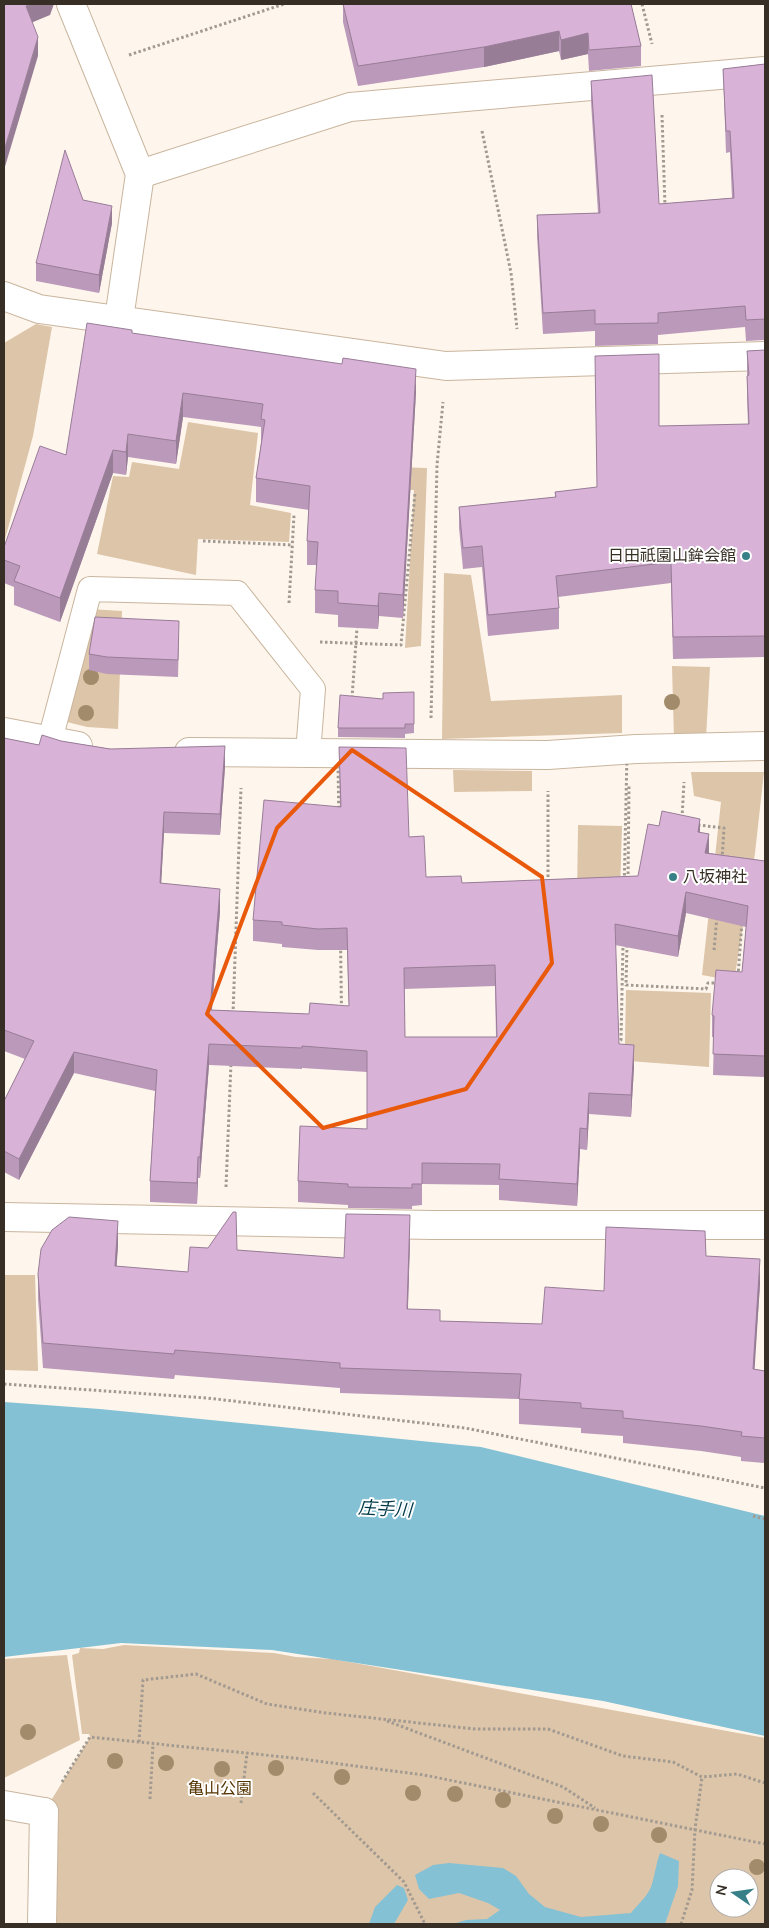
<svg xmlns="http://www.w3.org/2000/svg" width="769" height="1928" font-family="'Nunito Sans','Noto Sans JP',sans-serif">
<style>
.green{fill:#ddc5a9;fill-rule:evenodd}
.water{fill:#85c1d4}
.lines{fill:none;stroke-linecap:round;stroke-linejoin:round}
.service-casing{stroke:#c9b59e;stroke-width:26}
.minor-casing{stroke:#c9b59e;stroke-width:30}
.tertiary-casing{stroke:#c9b59e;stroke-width:30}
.path{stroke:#a29a90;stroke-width:3;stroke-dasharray:2.5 2.5;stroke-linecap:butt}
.service{stroke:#fff;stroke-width:24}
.minor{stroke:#fff;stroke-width:28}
.tertiary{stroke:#fff;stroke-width:28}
.tree{fill:#a18b6a}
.wall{fill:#bb99ba;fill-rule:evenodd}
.shaded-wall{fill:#987d97}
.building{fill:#d9b2d8;stroke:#987d97;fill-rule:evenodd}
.marked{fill:none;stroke:#e8590c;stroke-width:4;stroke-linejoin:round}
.poi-dot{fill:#388087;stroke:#fff;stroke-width:2}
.labels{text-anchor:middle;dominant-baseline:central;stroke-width:4;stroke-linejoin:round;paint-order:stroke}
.poi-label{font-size:16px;fill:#372f25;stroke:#fff;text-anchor:end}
.park-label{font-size:16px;fill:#553400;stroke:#fff}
.water-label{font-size:18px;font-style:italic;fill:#013948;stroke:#fff}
</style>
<rect width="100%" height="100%" fill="#fef6ec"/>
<g class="green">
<polygon points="36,324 52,327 33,436 4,543 4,343"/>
<polygon points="188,422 258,433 250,505 291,513 289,542 198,539 196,575 97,554 113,476 129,477 132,462 179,469"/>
<polygon points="395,467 427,468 421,646 405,648 414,490 394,489"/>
<polygon points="444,573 471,575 491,701 622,695 622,733 442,739"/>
<polygon points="90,609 122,611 118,729 87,727 63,721"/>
<polygon points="672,666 710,667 706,738 674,739"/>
<polygon points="453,770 532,771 532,791 454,792"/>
<polygon points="691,772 764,772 755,853 734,981 702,975 721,802 694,796"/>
<polygon points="578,825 622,826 620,892 577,896"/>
<polygon points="626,990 711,993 709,1067 575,1057 574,1043 625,1044"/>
<polygon points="4,1275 35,1275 38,1371 4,1370"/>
<path d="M124,1645l150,8 22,4 37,2 432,79v186h-723l2,-112 46,-75 -1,-3h-7l-10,-79 7,-2 1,-5 23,1zM719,1878h30v30h-30z"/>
<polygon points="67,1655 80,1740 4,1778 4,1659"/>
</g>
<g class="water">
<polygon points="4,1402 100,1409 481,1447 765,1516 765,1736 603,1701 272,1650 121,1643 4,1657"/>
<path d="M660,1853l19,8 -1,25 -13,38h-212l13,-4 21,-1 13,-9 -12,-7 -29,-10 -30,6 -10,-10 -4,-14 18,-10 16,-2 54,5 13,8 13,18 16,13 36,10 50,-4c7,-9 18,-18 21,-29 3,-10 4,-20 8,-31z"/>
<polygon points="397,1885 404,1888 408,1900 394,1924 369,1924 375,1907"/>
</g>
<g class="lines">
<defs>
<polyline id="service" points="50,740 90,589 237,593 313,689 308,753"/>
<g id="minor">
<polyline points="71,4 140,174 119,319"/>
<polyline points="140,174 350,107 765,71"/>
<polyline points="4,296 39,309 446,366 765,356"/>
<polyline points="4,732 78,746"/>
<polyline points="189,752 548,755 636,749 765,746"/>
<polyline points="4,1217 432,1225 765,1225"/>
<polyline points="4,1805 44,1812"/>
</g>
<polyline id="tertiary" points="42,1924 44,1812"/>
</defs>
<use href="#service" class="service-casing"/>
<use href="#minor" class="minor-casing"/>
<use href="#tertiary" class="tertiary-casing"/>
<g class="path">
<polyline points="642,4 652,44"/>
<polyline points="129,55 284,4"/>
<polyline points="662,115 665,206"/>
<polyline points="482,131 511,273 517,329"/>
<polyline points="203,541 293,545"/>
<polyline points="289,603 294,515"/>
<polyline points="320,642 401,645 415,493"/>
<polyline points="352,698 357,628"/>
<polyline points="431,718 437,465 443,402"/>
<polygon points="627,753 621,1040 342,1047 338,761"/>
<polyline points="682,818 684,782"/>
<polyline points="698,825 724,828 722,860"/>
<polyline points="628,879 629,785"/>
<polyline points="548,882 548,791"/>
<polyline points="627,945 626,985 706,989 708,983 717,983"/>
<polyline points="714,950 717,916"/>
<polyline points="738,976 742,922"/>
<polyline points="233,1014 241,788"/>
<polyline points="226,1187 231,1063"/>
<polyline points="4,1384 207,1398 465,1428 765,1488"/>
<polyline points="753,1516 765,1519"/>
<polyline points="387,1721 563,1787 595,1808"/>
<polyline points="139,1742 143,1680 196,1674 267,1704 326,1713 475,1729 548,1729 623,1756 673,1762 702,1777 737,1774 765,1783"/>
<polyline points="62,1782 90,1737 294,1758 424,1775 765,1844"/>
<polyline points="313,1793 404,1882 425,1924"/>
<polyline points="150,1799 153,1744"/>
<polyline points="241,1803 247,1753"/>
<polyline points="681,1924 692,1890 695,1829 702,1777"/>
</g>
<use href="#service" class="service"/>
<use href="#minor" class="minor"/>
<use href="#tertiary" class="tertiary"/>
</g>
<g class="tree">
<circle cx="91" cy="677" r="8"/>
<circle cx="672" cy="702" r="8"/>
<circle cx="86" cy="713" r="8"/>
<circle cx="28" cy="1732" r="8"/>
<circle cx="115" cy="1761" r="8"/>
<circle cx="166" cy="1763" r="8"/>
<circle cx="276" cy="1768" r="8"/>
<circle cx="222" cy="1769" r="8"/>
<circle cx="342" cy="1777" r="8"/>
<circle cx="413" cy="1793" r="8"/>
<circle cx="455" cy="1794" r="8"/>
<circle cx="503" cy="1800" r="8"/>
<circle cx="555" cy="1816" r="8"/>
<circle cx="601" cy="1824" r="8"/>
<circle cx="659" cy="1835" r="8"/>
<circle cx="757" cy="1867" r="8"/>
</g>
<g class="wall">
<polygon points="343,4 631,4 641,46 641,66 589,71 588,54 561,60 559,51 484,67 358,86 343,22"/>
<polygon points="765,64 765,340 746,341 745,327 658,335 658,344 595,346 595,331 543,334 537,236 537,215 598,213 591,102 591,81 659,204 732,198 730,152 726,153 723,69"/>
<polygon points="83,200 112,223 99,293 36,281 36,263"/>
<polygon points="132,334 416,392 403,618 379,616 378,629 338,627 338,615 315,613 315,590 317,565 307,565 307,541 309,510 256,502 256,478 261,443 261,427 183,417 176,464 128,457 126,475 113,473 60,622 14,605 14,587 4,583 4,547 66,455"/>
<polygon points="765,350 765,657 673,659 671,583 558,597 559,608 559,629 488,636 482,567 463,569 459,528 459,507 555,497 555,492 596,488 659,426 748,425 747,397 747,351"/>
<polygon points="179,638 178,677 107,674 89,670 89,654"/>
<polygon points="414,692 414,733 405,734 405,738 338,737 338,728 383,699"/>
<path d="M4,738l35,7 22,-4 164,26 -5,68 -56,-2 -3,50 59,28 -8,99 97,4 40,-8 -2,-56h-29l-36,-3v-3l-29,-3v-21l87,-113 -1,-60 70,90 17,40 36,6 176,-7 62,-44 9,21 56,8v216l-52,-2 1,-38h-2v-22l30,-43 4,-45 -60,-14 -8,44 -63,-12 4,99 15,23 -3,50 -42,-3 -2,36 -7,-1 -3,57 -78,-6v-15l-77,-1v21l-10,1v3l-64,-1v-3l-50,-3v-21l69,-52v-57l-65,-4v1l-93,-4 -9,113h-2l-1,26 -47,-2v-21l5,-90 -81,-18 -55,107 -15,-8v-71l21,-42 -21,-8zM495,986l1,51h-91l-1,-48z"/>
<polygon points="410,1240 408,1309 440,1321 542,1324 604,1291 706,1256 760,1284 754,1369 765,1371 765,1463 741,1461 741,1457 701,1451 623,1443 623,1436 581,1433 581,1428 519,1424 519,1399 340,1393 340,1388 175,1375 174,1379 43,1368 38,1299 38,1274 118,1246 116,1267 188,1272 237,1250 344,1258"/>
</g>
<g class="shaded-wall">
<polygon points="33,4 54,4 50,15 26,25 26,6"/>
<polygon points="559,31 559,51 484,67 484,47"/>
<polygon points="588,33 588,54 561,60 561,40"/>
<polygon points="38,37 38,56 4,170 4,151"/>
<polygon points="112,206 112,223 99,293 99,275"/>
<polygon points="416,369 416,392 403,618 403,595"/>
<polygon points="183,393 183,417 176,464 176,441"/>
<polygon points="128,434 128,457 126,475 126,452"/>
<polygon points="113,450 113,473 60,622 60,598"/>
<polygon points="379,593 379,616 378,629 378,606"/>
<polygon points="225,746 225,767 220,835 220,814"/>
<polygon points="164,812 164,833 160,904 160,883"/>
<polygon points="700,819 700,840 698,832"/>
<polygon points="709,834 709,855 705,853"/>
<polygon points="220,889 220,911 210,1031 210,1010"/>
<polygon points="686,892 686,913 678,957 678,936"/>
<polygon points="209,1044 209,1065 200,1178 200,1157"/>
<polygon points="634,1045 634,1067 631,1117 631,1095"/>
<polygon points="74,1052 74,1073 19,1180 19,1159"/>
<polygon points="589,1093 589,1114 587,1150 587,1129"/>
<polygon points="580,1128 580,1149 577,1206 577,1184"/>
<polygon points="198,1157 198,1178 197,1204 197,1183"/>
<polygon points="410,1215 410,1240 407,1334 407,1309"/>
<polygon points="118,1221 118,1246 115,1291 115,1266"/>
<polygon points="760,1259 760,1284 753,1394 753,1369"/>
</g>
<g class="building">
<polygon points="4,4 33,4 26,6 38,37 4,151"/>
<polygon points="343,4 631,4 641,46 589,50 588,33 561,40 559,31 484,47 358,66"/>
<polygon points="765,64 765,319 746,320 745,306 658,313 658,323 595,324 595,310 543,313 537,215 600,213 591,81 652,75 659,204 734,198 730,131 726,131 723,69"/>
<polygon points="65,150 83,200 112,206 99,275 36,263"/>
<polygon points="87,323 132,330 132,333 342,364 343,358 416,369 403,595 379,593 378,606 338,603 338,591 315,590 318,542 307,541 310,486 256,478 265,420 261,419 263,404 183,393 176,441 128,434 126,452 113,450 60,598 14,581 20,566 4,560 4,547 40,446 66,455"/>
<polygon points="765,350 765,636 673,637 671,562 556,576 559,608 488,615 482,546 463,548 459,507 556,497 555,492 597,487 595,356 659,354 659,426 749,424 747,376 749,375 747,351"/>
<polygon points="95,617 179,621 178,660 107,657 89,654"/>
<polygon points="414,692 414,724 405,724 405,728 338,728 340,695 383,699 383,693"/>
<path d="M42,735l19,6 49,8 115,-3 -5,68 -56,-2 -4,71 60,6 -10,121 99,4 1,-11 39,3 -2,-78 -29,1 -36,-4v-3l-29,-2 11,-120 77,7 -2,-60 67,1 3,89 15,-1 2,41 35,-1 1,7 176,-7 10,-52 11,2 3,-15 38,8 -2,13 11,2 -4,19 60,8v195l-52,-2 1,-38 -2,-1 4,-45 26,2 6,-66 -62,-14 -8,44 -63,-12 4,120 15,1 -3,50 -42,-2 -2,36 -7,-1 -3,56 -78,-5 1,-15 -78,-1v21h-10v4l-64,-1v-3l-50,-3 2,-55 67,3v-78l-65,-5v2l-93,-4 -9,113h-2l-1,26 -47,-2 7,-111 -83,-18 -55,107 -15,-8v-50l30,-60 -30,-11v-292l35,7zM495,965l2,72h-92l-1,-69z"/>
<polygon points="233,1212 236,1212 237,1250 344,1258 346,1214 410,1215 407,1309 440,1310 440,1321 542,1324 545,1287 604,1291 606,1227 705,1231 706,1256 760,1259 753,1369 765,1371 765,1438 741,1436 742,1432 701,1426 623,1418 623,1411 581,1408 581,1403 519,1399 521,1374 340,1368 340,1363 175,1350 174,1354 43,1343 38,1274 41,1249 52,1230 69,1217 118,1221 115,1266 188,1272 190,1247 208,1248"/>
</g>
<path class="marked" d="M352,750l190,127 10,86 -86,126 -143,39 -116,-114 70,-186z"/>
<g class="poi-dot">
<circle cx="746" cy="556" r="5"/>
<circle cx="673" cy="877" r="5"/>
</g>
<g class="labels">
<g class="poi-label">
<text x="736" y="556">日田祇園山鉾会館</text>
<text x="683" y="877" text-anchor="start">八坂神社</text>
</g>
<g class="park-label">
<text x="220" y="1789">亀山公園</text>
</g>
<g class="water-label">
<text transform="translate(385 1509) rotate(3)">庄手川</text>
</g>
</g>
<rect width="769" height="1928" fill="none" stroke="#372f25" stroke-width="10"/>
<g transform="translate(734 1893) rotate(283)"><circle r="24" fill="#ffffff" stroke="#afaca8"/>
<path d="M0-4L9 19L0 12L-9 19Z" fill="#388087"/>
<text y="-8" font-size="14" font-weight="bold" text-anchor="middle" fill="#372f25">N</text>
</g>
</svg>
